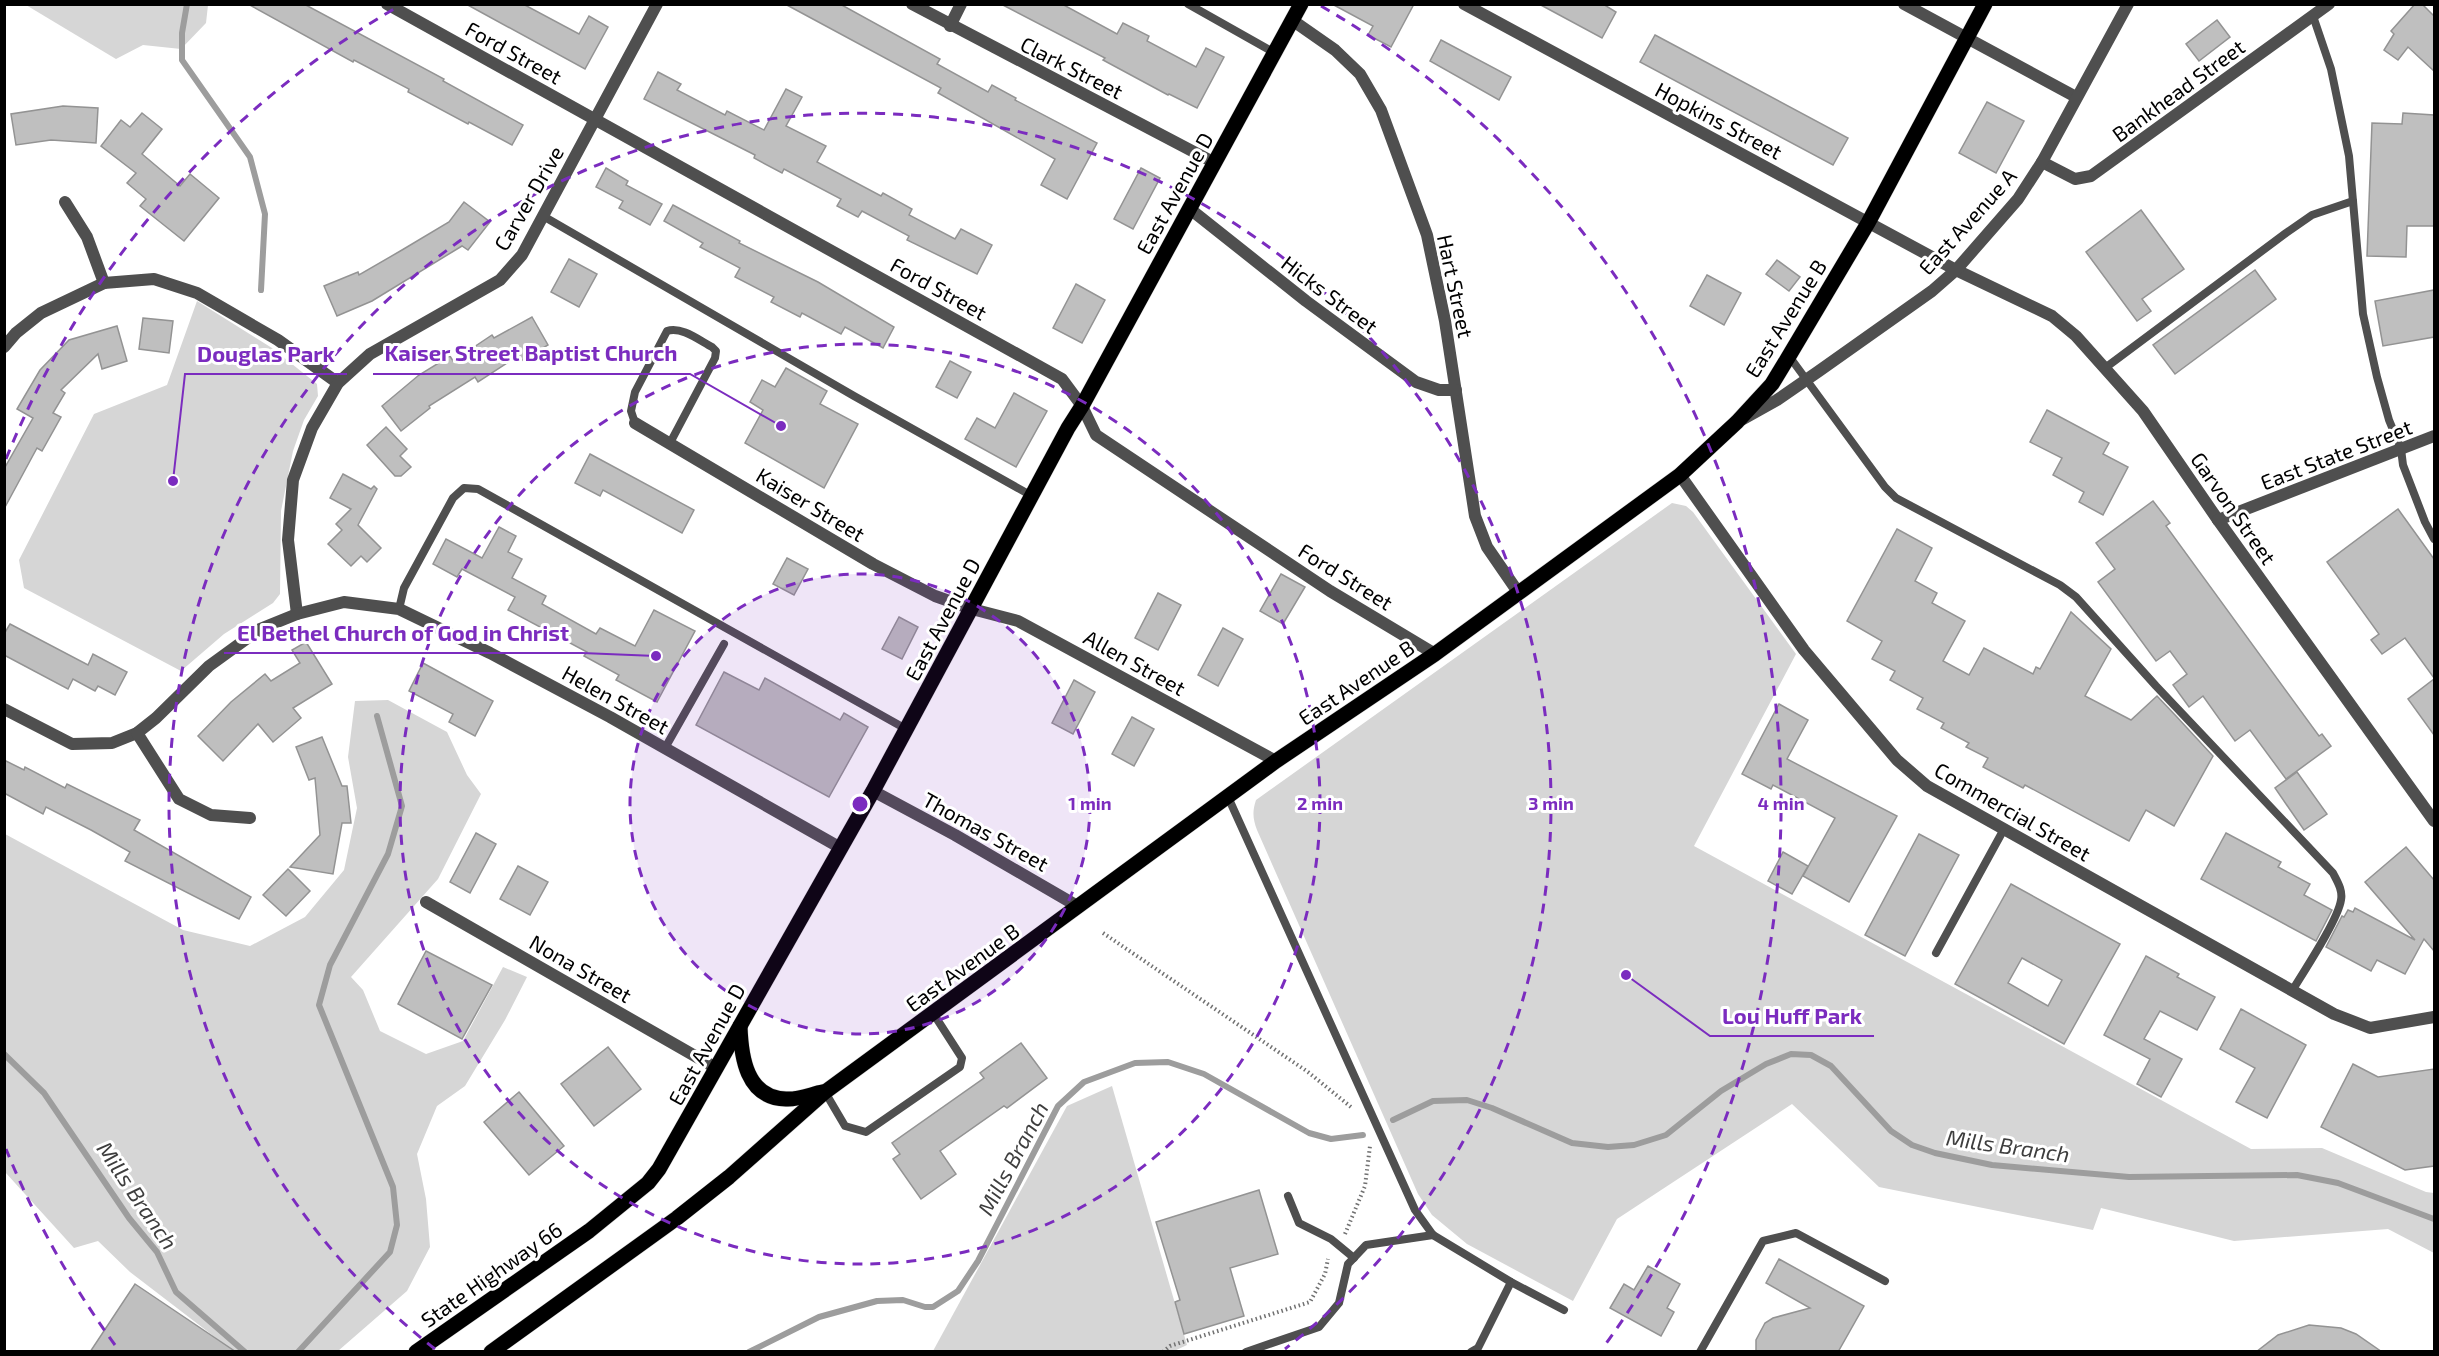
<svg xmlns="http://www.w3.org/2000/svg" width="2439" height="1356" font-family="'Exo 2',sans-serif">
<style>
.green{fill:#d6d6d6}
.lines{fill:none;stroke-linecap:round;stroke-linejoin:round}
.stream{stroke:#9d9d9d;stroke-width:6}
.building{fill:#bfbfbf;stroke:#939393;stroke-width:1.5;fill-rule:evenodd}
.primary-casing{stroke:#dbdbdb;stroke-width:16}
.path{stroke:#717171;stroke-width:4;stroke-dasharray:1.5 3;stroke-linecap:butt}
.lane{stroke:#4f4f4f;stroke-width:8}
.street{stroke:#4f4f4f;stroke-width:12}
.primary{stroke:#000;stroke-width:15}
.ring{fill:none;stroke:#7b2cbf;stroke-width:3;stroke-dasharray:10 8}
.labels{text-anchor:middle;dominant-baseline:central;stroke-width:6;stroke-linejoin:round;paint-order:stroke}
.street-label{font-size:21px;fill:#000;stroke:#fff}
.water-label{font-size:22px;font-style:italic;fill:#3e3e3e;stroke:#fff}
.centre{fill:#7b2cbf;stroke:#fff;stroke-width:3}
.ring-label{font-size:18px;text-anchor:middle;font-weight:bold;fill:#7b2cbf;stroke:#fff;stroke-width:6;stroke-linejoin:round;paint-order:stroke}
.leader{fill:none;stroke:#7b2cbf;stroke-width:2}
.callout-dot{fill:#7b2cbf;stroke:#fff;stroke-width:2}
.callout-label{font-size:22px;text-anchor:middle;font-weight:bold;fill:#7b2cbf;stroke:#fff;stroke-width:6;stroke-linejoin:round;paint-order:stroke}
</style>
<rect width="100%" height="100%" fill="#fff"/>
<g class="green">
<polygon points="26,5 208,5 206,23 181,49 143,45 116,59"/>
<polygon points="197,301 272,348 317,384 318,396 304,420 293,451 281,511 280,594 273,603 224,634 181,671 24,588 19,560 94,414 167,385"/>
<path d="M1672,503l14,3 7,6 103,142 -102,192 557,303 71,-1 104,44 8,1v60l-46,-24 -154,12 -133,-33 -8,22 -214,-43 -87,-83 -175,115 -44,82 -106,-57 -35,-29 -14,-21 -161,-364c-4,-11 -5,-18 -1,-30z"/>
<polygon points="388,700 447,732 467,775 481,794 438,879 351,977 363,990 380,1031 426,1054 463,1041 503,967 527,977 505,1020 465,1086 437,1106 417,1154 426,1199 430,1247 407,1291 338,1351 233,1351 130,1272 98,1241 74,1248 5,1172 5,834 183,930 250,946 305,917 344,870 357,808 348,757 355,701"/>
<polygon points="1112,1086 1187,1345 1172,1352 933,1351 1067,1106"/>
</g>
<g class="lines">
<g class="stream">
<polyline points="187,4 182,33 182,60 250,157 265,214 261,290"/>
<polyline points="4,1054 44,1093 129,1218 157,1252 176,1292 245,1352"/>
<polyline points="1393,1120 1433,1101 1467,1100 1492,1108 1572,1143 1608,1147 1634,1145 1666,1135 1721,1091 1766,1064 1791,1054 1811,1055 1831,1066 1891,1131 1912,1145 1935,1153 1992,1165 2129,1177 2297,1175 2338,1183 2434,1219"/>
<polyline points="298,1352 390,1252 397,1225 393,1187 319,1005 330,965 388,854 402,806 377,716"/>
<polyline points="749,1352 819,1317 877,1301 903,1300 925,1307 933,1307 958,1291 978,1261 1058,1106 1084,1082 1135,1063 1168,1062 1204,1074 1309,1133 1331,1139 1363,1135"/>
</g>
</g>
<g class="building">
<polygon points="248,4 304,4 444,79 443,81 523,125 512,145 469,122 468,124 408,92 409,89 354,60 353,62"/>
<polygon points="466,4 523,4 579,34 589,16 608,27 585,69"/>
<polygon points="785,4 840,4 940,59 937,64 988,92 992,85 1016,98 1015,100 1097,143 1067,199 1041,185 1055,159 938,93 941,88"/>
<polygon points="1001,4 1062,4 1117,34 1123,23 1149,36 1147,41 1196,67 1206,48 1224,57 1197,108 1169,94 1168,95 1103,60 1105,58"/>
<polygon points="1332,4 1414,4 1391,47 1368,35 1373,26"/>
<polygon points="1539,4 1603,4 1616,12 1602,38"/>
<polygon points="2415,4 2422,4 2434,16 2434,71 2408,47 2398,60 2384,50 2394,34 2391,31"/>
<polygon points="2217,20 2230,37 2199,61 2186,44"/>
<polygon points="1655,35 1848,138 1833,165 1640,62"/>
<polygon points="1441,40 1511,77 1499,100 1430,61"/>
<polygon points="658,72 681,84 677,90 725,115 727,111 764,130 786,89 802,97 786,126 826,146 817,162 881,196 883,193 912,209 909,215 955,239 961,229 992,245 977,274 907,240 909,236 862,211 858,217 837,206 841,199 784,169 782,173 754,158 755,155 644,99"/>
<polygon points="1987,102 2024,121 1996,173 1959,153"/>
<polygon points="63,106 98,108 96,143 51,140 16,145 11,114"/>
<polygon points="142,113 162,129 142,154 180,186 190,174 219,198 184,241 140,206 146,199 127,183 136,173 101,146 121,120 130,127"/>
<polygon points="2403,113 2434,115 2434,226 2407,226 2406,257 2367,256 2372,123 2402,124"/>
<polygon points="606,168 628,181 626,185 662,204 650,225 619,208 623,201 596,187"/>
<polygon points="1141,168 1160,178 1133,229 1114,219"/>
<polygon points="464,202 490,222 468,250 462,246 372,301 337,316 324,286 358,272 359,275 402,250 449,222"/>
<polygon points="673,205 740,241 739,243 818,282 894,327 883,348 845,327 841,334 802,313 800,317 771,302 774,297 735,277 740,268 700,247 703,243 664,221"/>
<polygon points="2141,210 2184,269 2142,299 2151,311 2137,321 2086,252"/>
<polygon points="569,259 597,274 579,307 551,292"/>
<polygon points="1777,260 1800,277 1789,291 1766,274"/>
<polygon points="2255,270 2276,299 2175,374 2153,345"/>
<polygon points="1707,275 1741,293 1724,325 1690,306"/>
<polygon points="1076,284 1105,300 1082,343 1053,328"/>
<polygon points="2434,290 2434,337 2383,346 2375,301"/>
<polygon points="532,317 548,345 521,361 518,356 478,382 475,377 429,406 430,408 401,431 382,406 419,375 450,356 453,361 492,335 494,338"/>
<polygon points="143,318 173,321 169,353 139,349"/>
<polygon points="117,326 127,361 102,369 98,354 61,390 65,393 53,413 61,417 42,451 37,448 4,509 4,469 33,418 17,409 40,370 69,340"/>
<polygon points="950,361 971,372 957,398 936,387"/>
<polygon points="786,368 827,391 820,404 858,424 824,488 745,443 763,410 750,402 762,380 775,387"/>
<polygon points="1014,393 1047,411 1016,467 965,439 977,418 995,428"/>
<polygon points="2047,410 2109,443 2103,454 2128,467 2103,515 2079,502 2084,492 2053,475 2062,458 2030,442"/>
<polygon points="386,427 407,449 400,456 411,467 401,476 395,476 367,445"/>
<polygon points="590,454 694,510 682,533 603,490 600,496 575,483"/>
<polygon points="343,474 371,489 374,486 377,489 358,525 381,548 367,562 361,556 351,566 328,544 342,530 336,524 351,509 330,498"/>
<polygon points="2153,501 2170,523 2166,526 2319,736 2322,734 2331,746 2286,779 2250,730 2235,741 2203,696 2189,707 2173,685 2187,674 2170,651 2156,661 2098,582 2115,569 2096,543"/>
<polygon points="2398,509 2434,559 2434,678 2405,638 2382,654 2371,640 2379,634 2327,562"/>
<polygon points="499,527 516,536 508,552 522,559 512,578 546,596 542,604 596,634 600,628 635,646 654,610 695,631 657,702 616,680 619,675 584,656 587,652 508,610 515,597 462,569 457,577 433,564 446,539 482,558"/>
<polygon points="1897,529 1932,548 1915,581 1937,593 1932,603 1965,621 1943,661 1969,675 1984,648 2033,674 2036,667 2040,669 2071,612 2111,649 2085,696 2131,720 2157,696 2176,716 2213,756 2174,826 2146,810 2129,841 2025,785 2023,788 1983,767 1988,758 1966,747 1969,743 1941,728 1944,723 1917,709 1923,698 1890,680 1895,671 1872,659 1882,641 1847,621"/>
<polygon points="787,558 808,569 794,595 773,584"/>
<polygon points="1281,574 1305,587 1283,624 1260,611"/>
<polygon points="1158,593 1181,605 1158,650 1135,638"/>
<polygon points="899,617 918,627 902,659 882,649"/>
<polygon points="10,624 88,665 93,654 127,672 115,695 98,686 95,691 73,679 68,689 4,655 4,634"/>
<polygon points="1223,628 1243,639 1218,686 1198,675"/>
<polygon points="306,642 332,684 293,708 301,718 273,742 258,724 223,761 198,736 231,702 265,674 271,681 300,663 292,650"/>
<polygon points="423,663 493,701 475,736 449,722 453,714 409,691"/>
<polygon points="724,672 759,690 765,678 840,720 844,713 868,727 829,797 696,725"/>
<polygon points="2434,679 2434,735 2408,699"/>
<polygon points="1074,680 1095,692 1073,734 1052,723"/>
<polygon points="1779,704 1808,720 1787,759 1897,816 1849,902 1803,876 1835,818 1773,785 1771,789 1742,774"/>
<polygon points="1132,717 1154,729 1134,766 1112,754"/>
<polygon points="322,737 342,786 347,786 351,823 342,823 333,874 290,867 320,835 315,778 309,780 296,747"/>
<polygon points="4,760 24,770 25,767 65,788 67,784 140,820 134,830 251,897 239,919 125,861 130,852 91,830 46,807 43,814 4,793"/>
<polygon points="2297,772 2327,814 2304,830 2275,788"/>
<polygon points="476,833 496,844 470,893 450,882"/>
<polygon points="2226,833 2281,862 2278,867 2310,884 2304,895 2332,910 2316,941 2201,879"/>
<polygon points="1919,834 1959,855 1905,956 1865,935"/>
<polygon points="2406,847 2434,880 2434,951 2424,939 2405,974 2377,960 2371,971 2326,947 2342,916 2344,917 2348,910 2353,912 2355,908 2415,940 2365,882"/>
<polygon points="1783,852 1808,866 1792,894 1768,881"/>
<polygon points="518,866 548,882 530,915 500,899"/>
<polygon points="288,869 310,891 286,916 263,895"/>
<path d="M2011,884l109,60 -56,100 -109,-60zM2022,958l40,22 -14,26 -40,-23z"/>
<polygon points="426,951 492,985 462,1039 398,1004"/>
<polygon points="2146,956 2179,974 2177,977 2215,997 2197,1030 2160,1011 2144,1039 2182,1059 2161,1097 2137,1084 2150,1059 2104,1035"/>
<polygon points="2241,1009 2306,1045 2267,1118 2236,1102 2255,1068 2220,1049"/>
<polygon points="1021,1043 1047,1078 1007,1108 1004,1106 940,1151 956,1174 921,1199 893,1159 900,1154 892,1143 984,1078 980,1073"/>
<polygon points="608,1047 641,1089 594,1126 561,1084"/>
<polygon points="2353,1064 2378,1077 2434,1069 2434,1166 2405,1170 2321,1127"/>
<polygon points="519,1092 564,1146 529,1175 484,1122"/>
<polygon points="1259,1190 1278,1254 1230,1268 1244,1316 1184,1334 1175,1302 1180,1300 1156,1222"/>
<polygon points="1779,1259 1864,1306 1838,1352 1756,1352 1756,1340 1765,1323 1773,1318 1810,1308 1766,1283"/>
<polygon points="1648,1266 1680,1284 1667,1308 1674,1312 1661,1336 1610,1308 1624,1284 1634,1290"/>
<polygon points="135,1284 236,1352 90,1352"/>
<polygon points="2309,1325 2341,1328 2356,1334 2382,1352 2256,1352 2278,1335"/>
</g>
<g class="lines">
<defs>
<g id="primary">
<path d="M740,1026c1,30 6,72 46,73 12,1 26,-5 37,-7"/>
<polyline points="416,1352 589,1231 648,1183 659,1169 873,791 1068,428 1082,406 1301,4"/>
<polyline points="491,1352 677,1218 729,1177 825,1092 1276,761 1435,654 1680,475 1737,422 1772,384 1789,356 1868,223 1985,4"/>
</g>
</defs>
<use href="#primary" class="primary-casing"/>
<g class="path">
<polyline points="1103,933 1308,1072 1351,1107"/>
<polyline points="1345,1234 1365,1186 1370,1146"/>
<polyline points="1163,1352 1170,1346 1310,1302 1325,1274 1328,1259"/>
</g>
<g class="lane">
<polyline points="1188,4 1275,53"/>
<polyline points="2313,16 2331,69 2349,156 2363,314 2377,377 2389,420 2401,449 2403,465 2425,522 2434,539"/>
<polyline points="543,216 854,396 1032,496"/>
<path d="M1789,356l96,131 11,11 164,87 16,12 80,89 177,187c4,8 10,17 8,27 -3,20 -37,71 -49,91"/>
<polyline points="2105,368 2286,233 2312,215 2353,201"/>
<path d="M635,423l-4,-12 4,-19 32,-61c14,-5 32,9 45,16l4,4 -1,7 -45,85"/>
<polyline points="399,609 404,588 453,498 464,488 478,489 906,729"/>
<polyline points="665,748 724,644"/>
<polyline points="1228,797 1415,1210 1433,1235 1511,1282 1564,1310"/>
<polyline points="1936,953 2004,829"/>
<polyline points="825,1092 845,1126 866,1132 960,1067 962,1058 933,1013"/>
<polyline points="1288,1196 1299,1223 1331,1239 1354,1258"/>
<polyline points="1246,1352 1319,1327 1339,1303 1348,1264 1366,1245 1433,1235"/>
<polyline points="1471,1352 1478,1348 1511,1282"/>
<polyline points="1700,1352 1763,1241 1796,1233 1885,1281"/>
</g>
<g class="street">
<polyline points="387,4 1062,379 1082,406 1096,435 1330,591 1435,654"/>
<polyline points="912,4 1215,163"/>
<polyline points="1464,4 1956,270 2052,316 2076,336 2143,411 2218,520 2434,821"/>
<polyline points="1904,4 2076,97"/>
<polyline points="1292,20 1335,50 1360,74 1381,110 1427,235 1445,321 1475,516 1487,547 1518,592"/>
<polyline points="950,26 961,4"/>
<polyline points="2042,162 2075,179 2091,176 2329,4"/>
<polyline points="65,202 87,237 104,283"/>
<polyline points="1190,209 1306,301 1416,382 1439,390 1456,390"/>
<polyline points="4,347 16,333 41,313 104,283 154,279 197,293 278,340 338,383"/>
<polyline points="1743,419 1777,400 1819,371 1932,291 1956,270 2018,199 2042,162 2128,4"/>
<polyline points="635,423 873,564 935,596 972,609 1018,621 1276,761"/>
<polyline points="1680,475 1804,650 1897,760 1927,786 2334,1014 2370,1028 2434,1017"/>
<polyline points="2218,520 2434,436"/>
<polyline points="297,614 288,540 293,480 312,428 338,383 370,354 500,280 522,255 657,4"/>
<polyline points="4,709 72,744 112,743 137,733 156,718 209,666 260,629 297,614 344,602 399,609 490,653 610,717 839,847"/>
<polyline points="137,733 179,799 211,815 250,818"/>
<polyline points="873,791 955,835 1079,907"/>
<polyline points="426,902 716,1068"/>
</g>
<use href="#primary" class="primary"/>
</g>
<circle cx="860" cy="804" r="230" fill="#7b2cbf" fill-opacity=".12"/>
<g class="ring">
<circle cx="860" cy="804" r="230"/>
<circle cx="860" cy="804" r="460"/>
<path d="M435 1349A691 691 0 1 1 1285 1349"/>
<path d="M115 1345A921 921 0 0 1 6 1149M6 459A921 921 0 0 1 399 6M1321 6A921 921 0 0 1 1605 1345"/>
</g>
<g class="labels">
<g class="street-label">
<text transform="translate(514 52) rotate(29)">Ford Street</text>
<text transform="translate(1072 67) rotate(27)">Clark Street</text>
<text transform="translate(2178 90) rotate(-36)">Bankhead Street</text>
<text transform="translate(1719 120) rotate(28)">Hopkins Street</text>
<text transform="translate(1174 193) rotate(-61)">East Avenue D</text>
<text transform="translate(528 198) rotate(-60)">Carver Drive</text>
<text transform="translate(1967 221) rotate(-48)">East Avenue A</text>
<text transform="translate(1456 286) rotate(78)">Hart Street</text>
<text transform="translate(939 288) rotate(29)">Ford Street</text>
<text transform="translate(1330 294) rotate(37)">Hicks Street</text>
<text transform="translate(1785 318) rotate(-58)">East Avenue B</text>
<text transform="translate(2336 454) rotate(-21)">East State Street</text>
<text transform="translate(811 504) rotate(31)">Kaiser Street</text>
<text transform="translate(2234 508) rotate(55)">Garvon Street</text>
<text transform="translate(1346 576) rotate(32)">Ford Street</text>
<text transform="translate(942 619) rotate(-62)">East Avenue D</text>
<text transform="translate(1135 662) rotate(29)">Allen Street</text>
<text transform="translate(1356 682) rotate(-34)">East Avenue B</text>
<text transform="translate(616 699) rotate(29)">Helen Street</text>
<text transform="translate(2013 811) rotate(30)">Commercial Street</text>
<text transform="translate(986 831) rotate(29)">Thomas Street</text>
<text transform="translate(962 967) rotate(-36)">East Avenue B</text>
<text transform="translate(581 968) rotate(30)">Nona Street</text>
<text transform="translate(706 1044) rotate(-61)">East Avenue D</text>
<text transform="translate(491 1274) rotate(-35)">State Highway 66</text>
</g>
<g class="water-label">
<text transform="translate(2008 1145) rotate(8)">Mills Branch</text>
<text transform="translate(1012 1158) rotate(-62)">Mills Branch</text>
<text transform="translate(138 1195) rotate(56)">Mills Branch</text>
</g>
</g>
<circle cx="860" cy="804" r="9" class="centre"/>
<g class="ring-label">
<text x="1090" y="810">1 min</text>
<text x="1320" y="810">2 min</text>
<text x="1551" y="810">3 min</text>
<text x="1781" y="810">4 min</text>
</g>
<path class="leader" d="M781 426L690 374H373M173 481L185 374H347M656 656L582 653H224M1626 975L1710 1036H1874"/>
<g class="callout-dot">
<circle cx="781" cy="426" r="6"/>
<circle cx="173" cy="481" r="6"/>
<circle cx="656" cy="656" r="6"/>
<circle cx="1626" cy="975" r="6"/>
</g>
<g class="callout-label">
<text x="531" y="361">Kaiser Street Baptist Church</text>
<text x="266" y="362">Douglas Park</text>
<text x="403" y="641">El Bethel Church of God in Christ</text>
<text x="1792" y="1024">Lou Huff Park</text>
</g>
<rect width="2439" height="1356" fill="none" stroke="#000000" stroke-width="12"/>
</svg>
